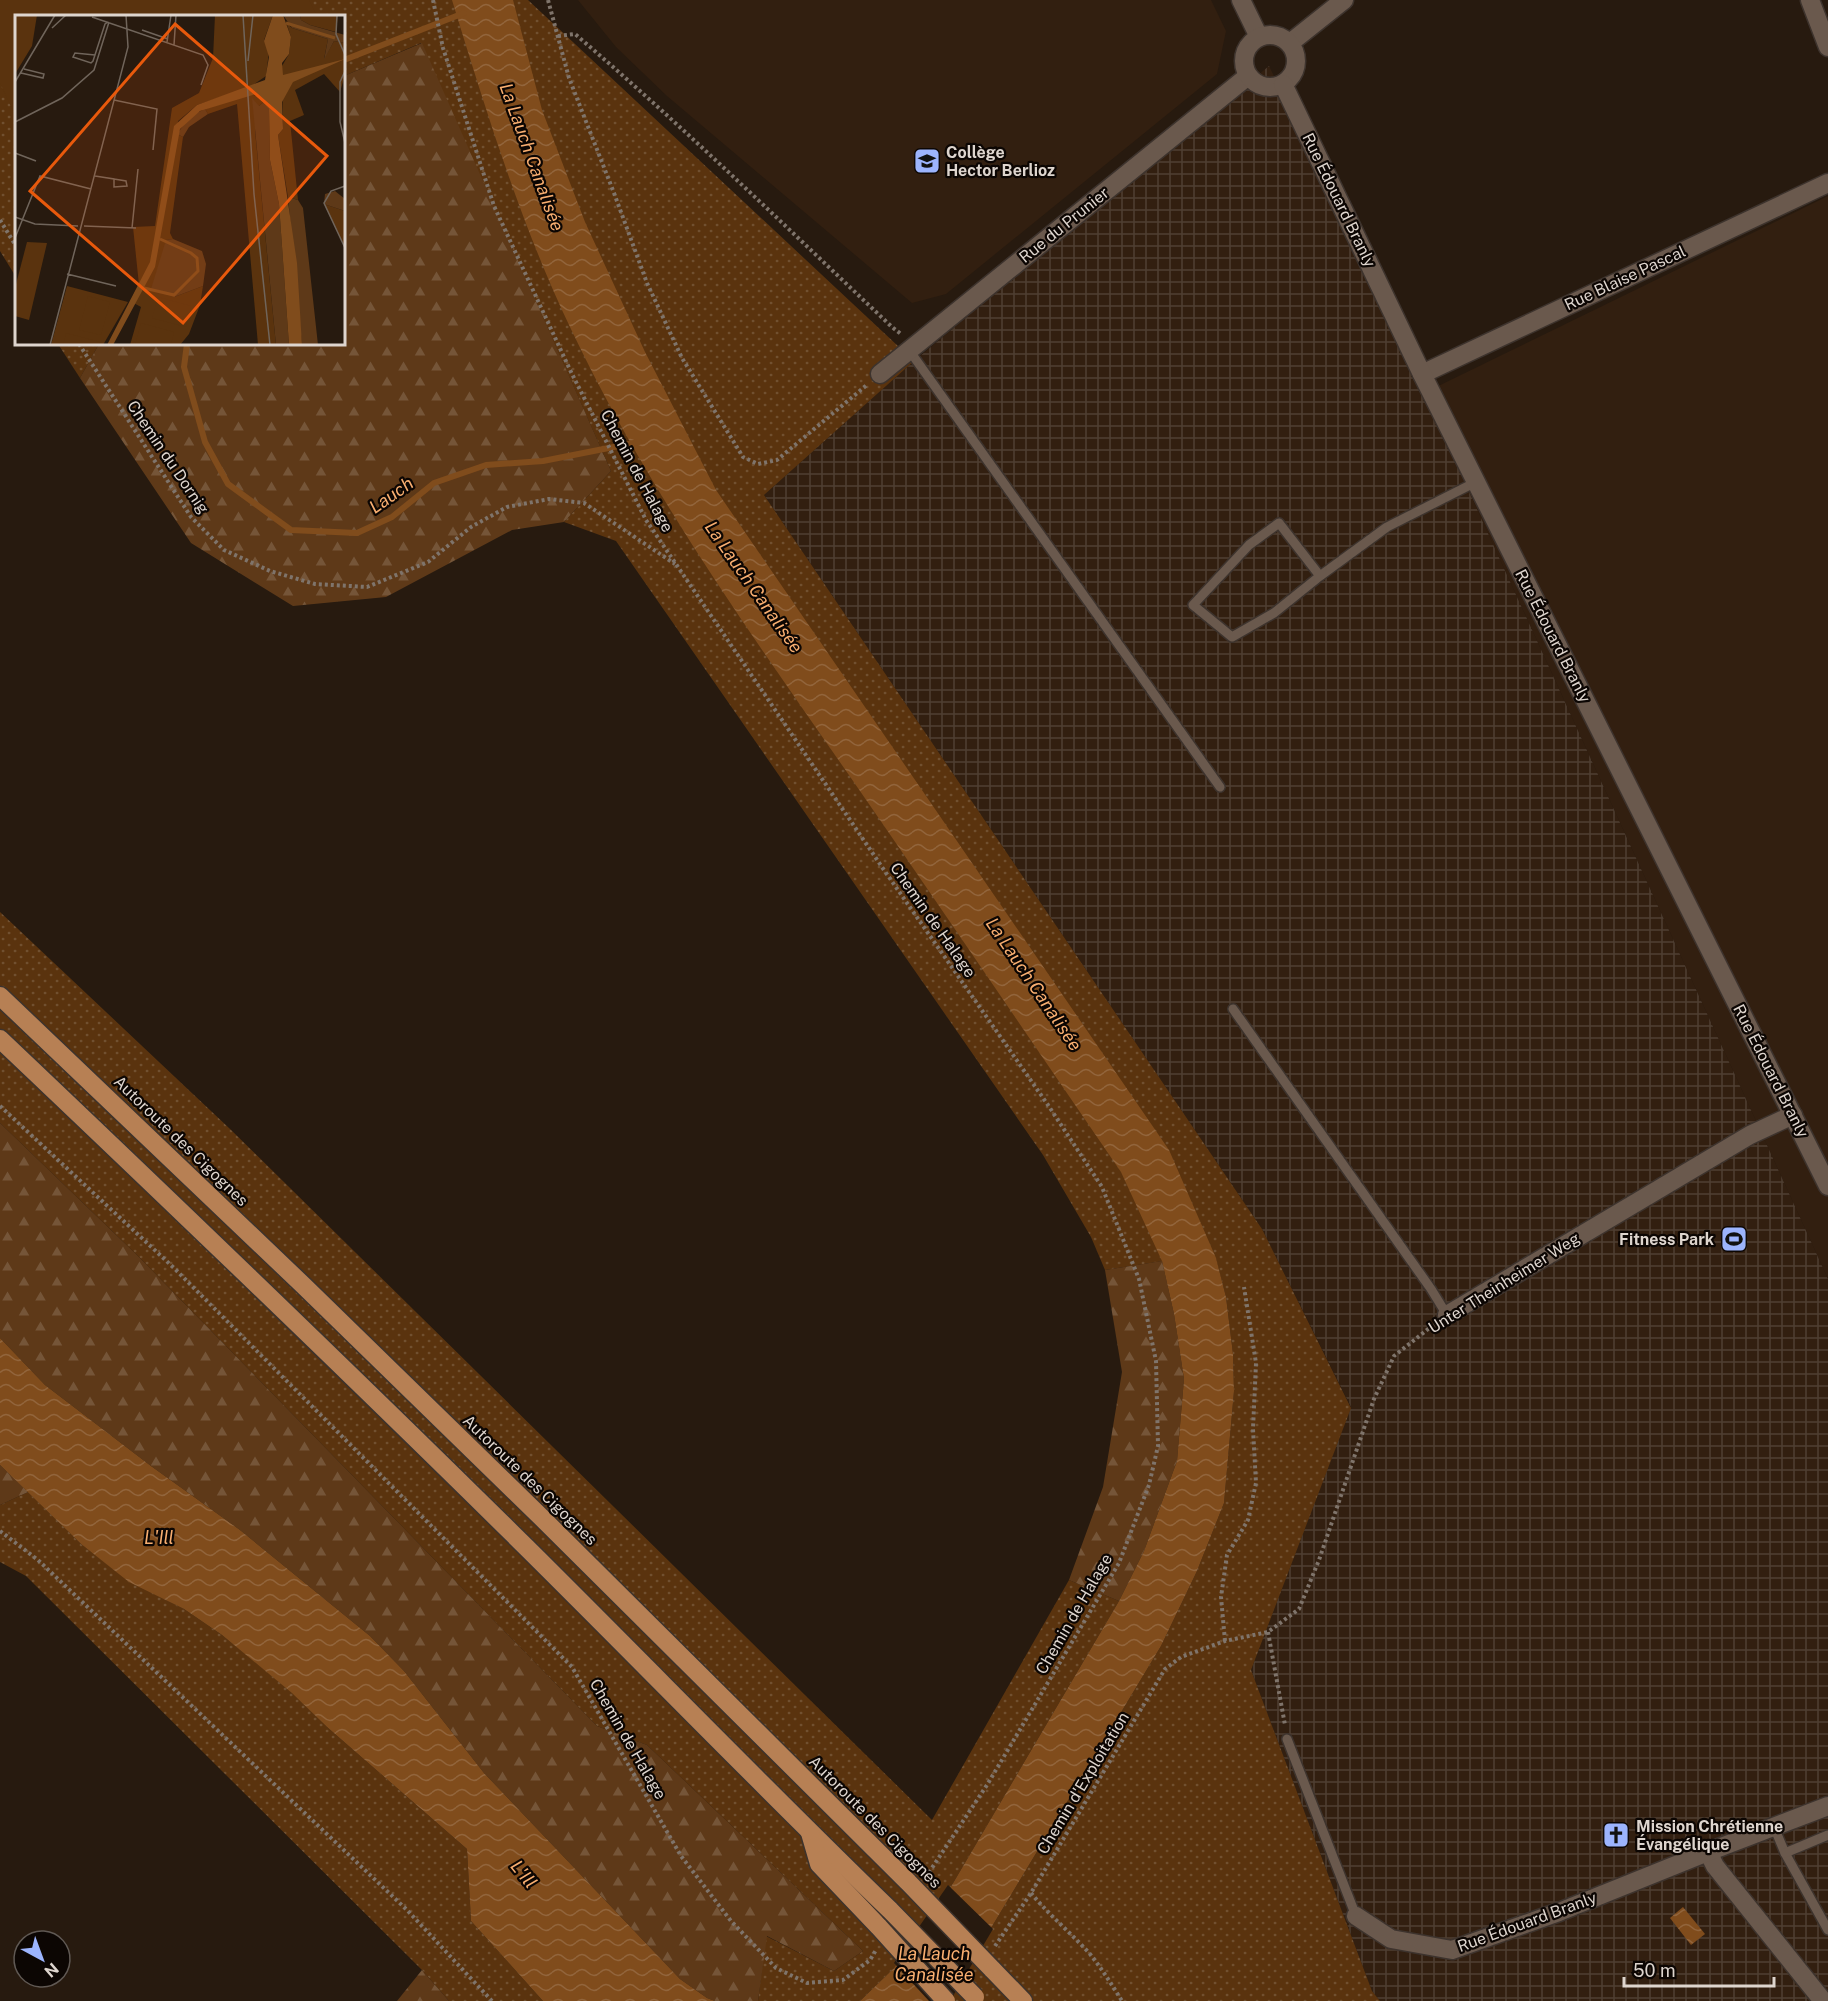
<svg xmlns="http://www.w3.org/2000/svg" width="1828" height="2001" font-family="'Public Sans',sans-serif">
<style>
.built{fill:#321f10}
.industrial{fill:url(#industrial-grid)}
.grass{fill:url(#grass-dots)}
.forest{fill:url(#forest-firs)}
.pitch{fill:#5a330e}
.water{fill:url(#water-waves)}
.pier{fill:#271a0f}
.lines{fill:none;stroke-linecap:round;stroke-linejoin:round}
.stream{stroke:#804c1c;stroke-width:6}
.service-casing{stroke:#3d332d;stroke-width:12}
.minor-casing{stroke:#3d332d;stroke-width:21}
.tertiary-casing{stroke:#3d332d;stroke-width:21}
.motorway-casing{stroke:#3d332d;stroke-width:21}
.path{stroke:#7f746b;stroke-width:4;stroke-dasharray:3 3;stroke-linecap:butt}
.service{stroke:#6a594d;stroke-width:9}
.minor{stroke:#6a594d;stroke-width:18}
.tertiary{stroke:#6a594d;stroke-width:18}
.motorway{stroke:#b78054;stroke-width:18}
.motorway-bridge-casing{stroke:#3d332d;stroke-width:21;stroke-linecap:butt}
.motorway-bridge{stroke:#b78054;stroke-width:18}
.labels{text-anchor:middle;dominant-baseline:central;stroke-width:4.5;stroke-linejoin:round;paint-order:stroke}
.poi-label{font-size:16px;font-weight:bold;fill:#ded5ce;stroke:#0c0603;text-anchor:start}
.street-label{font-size:16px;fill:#ded5ce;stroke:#0c0603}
.water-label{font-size:18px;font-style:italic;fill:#f8ae70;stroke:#0c0603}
.inset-river{fill:none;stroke:#804c1c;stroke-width:3}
.inset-road{fill:none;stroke:#70655b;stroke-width:1.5}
.view{fill:#e8590c;fill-opacity:0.15;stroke:#e8590c;stroke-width:3}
.inset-edge{fill:none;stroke:#ded5ce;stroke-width:3}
</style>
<defs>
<pattern id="industrial-grid" width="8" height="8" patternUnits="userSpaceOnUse" patternTransform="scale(1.5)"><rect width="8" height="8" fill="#321f10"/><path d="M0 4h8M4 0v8" fill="none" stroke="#4f3f32"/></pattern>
<pattern id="grass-dots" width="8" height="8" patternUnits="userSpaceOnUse" patternTransform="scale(1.5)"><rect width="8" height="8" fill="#5a330e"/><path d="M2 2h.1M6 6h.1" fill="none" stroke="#715030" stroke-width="1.8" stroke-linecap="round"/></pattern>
<pattern id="forest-firs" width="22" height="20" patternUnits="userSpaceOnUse" patternTransform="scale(1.5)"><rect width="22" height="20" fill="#5e3918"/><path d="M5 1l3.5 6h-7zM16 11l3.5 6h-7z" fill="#755538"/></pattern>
<pattern id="water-waves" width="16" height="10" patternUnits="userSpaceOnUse" patternTransform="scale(1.5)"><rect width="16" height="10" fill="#804c1c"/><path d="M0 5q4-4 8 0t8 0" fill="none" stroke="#92653c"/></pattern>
</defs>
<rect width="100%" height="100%" fill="#271a0f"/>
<g class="built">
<polygon points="578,0 1211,0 1226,31 1217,74 946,294 912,303 667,96 616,47"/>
<polygon points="1828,196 1828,1279 1424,393"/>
</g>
<polygon class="industrial" points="1269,66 1424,393 1828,1279 1828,2001 1380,2001 1372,1991 1251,1670 1351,1407 1262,1229 764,495 914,361"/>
<g class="grass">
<polygon points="0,0 528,0 914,361 764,495 1262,1229 1351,1408 1251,1670 1372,1991 1380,2001 947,2001 1161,1646 1197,1571 1224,1503 1234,1391 1233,1354 1226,1297 1216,1259 1163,1261 1105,1270 1091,1237 1043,1155 616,541 564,522 611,471 421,43 344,76 344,16 16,16 16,277 0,251"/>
<polygon points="58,344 99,344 80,378"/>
<polygon points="0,912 229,1128 932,1820 1069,1580 1119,1601 949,1890 894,1968 860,2001 758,2001 766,1936 834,1971 863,1951 647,1745 597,1726 139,1257 0,1123"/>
<polygon points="28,1492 81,1544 129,1581 184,1609 222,1635 293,1693 327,1727 467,1849 471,1921 543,2001 449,2001 422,1970 26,1576 0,1562 0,1505"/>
</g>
<g class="forest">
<polygon points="422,43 611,471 564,522 512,530 386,597 293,606 191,543 80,378 99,344 344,344 344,76"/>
<polygon points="0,1123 139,1257 597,1726 647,1745 863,1951 834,1971 767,1936 758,2001 715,2001 707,1998 680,1979 484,1773 404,1671 370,1636 240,1530 151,1466 45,1385 0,1338"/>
<polygon points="1162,1261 1174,1314 1184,1379 1177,1461 1144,1551 1119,1601 1069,1580 1103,1487 1122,1372 1105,1270"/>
<polygon points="0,1465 28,1492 0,1505"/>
<polygon points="422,1970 449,2001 397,2001"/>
</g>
<polygon class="pitch" points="0,0 309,0 317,16 16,16 16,117 0,83"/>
<g class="water">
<path d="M452,0h61l29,110 43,112 60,130 71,138 453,660 47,108 10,39 7,57 1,37 -10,112 -27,68 -36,75 -214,355h-87l34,-33 55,-78 170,-289 25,-50 33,-90 7,-82 -10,-65 -12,-53 -41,-89c-90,-131 -179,-263 -270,-394 -101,-145 -205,-290 -281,-451 -50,-105 -84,-216 -118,-327z"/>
<polygon points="0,1338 45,1385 151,1466 240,1530 370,1636 404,1671 484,1773 680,1979 707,1998 715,2001 543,2001 471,1921 467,1849 327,1727 292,1693 222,1635 184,1609 129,1582 81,1544 0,1465"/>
<polygon points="1683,1907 1705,1934 1691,1945 1670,1918"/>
</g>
<polygon class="pier" points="948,1885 993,1929 950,2001 929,2001 894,1963"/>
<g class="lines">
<g class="stream">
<polyline points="344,60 464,13"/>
<polyline points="187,344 184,367 205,442 228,484 291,530 357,533 392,517 434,483 486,465 543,461 639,442"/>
</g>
<defs>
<g id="service">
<polyline points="909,350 1220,787"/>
<polyline points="1320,576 1274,613 1232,637 1193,605 1249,545 1279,523 1320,576 1387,527 1476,482"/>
<polyline points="1233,1009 1431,1289 1447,1315"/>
<polyline points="1287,1739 1356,1916"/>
<polyline points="1774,1827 1785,1853 1828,1930"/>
<polyline points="1785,1853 1828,1835"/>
</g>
<g id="minor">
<polyline points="1810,0 1828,47"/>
<polyline points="1290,43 1344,0"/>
<polyline points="880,374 1248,76"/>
<polyline points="1422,374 1828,183"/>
<polyline points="1447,1315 1750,1135 1793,1115"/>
<polyline points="1708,1852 1715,1866 1823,2001"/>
<polyline points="1356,1916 1391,1939 1452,1950 1559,1912 1708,1852 1828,1806"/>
</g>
<g id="tertiary">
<polyline points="1241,0 1259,37"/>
<circle cx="1270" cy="61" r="26"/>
<polyline points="1283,84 1422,374 1828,1186"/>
</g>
<g id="motorway">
<polyline points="0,996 304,1286 545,1521 908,1882"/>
<path d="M0,1039c177,168 353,337 527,509 121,120 240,243 363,362"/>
<polyline points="810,1833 819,1864 879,1927"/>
<polyline points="992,1969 1023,2001"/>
</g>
</defs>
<use href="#service" class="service-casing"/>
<use href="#minor" class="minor-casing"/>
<use href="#tertiary" class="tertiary-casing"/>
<use href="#motorway" class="motorway-casing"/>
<g class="path">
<polyline points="433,0 443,48 494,206 571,372 646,520 884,870 1048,1105 1102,1187 1139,1279 1156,1361 1158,1446 1149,1485 1119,1563 987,1785 926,1877"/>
<polyline points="548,0 569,78 614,193 647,283 682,358 743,457 758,464 777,460 868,384"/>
<path d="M558,36l17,-2c110,94 212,194 317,293l9,7"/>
<polyline points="0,220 16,246"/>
<polyline points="79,344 191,517 224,550 270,571 315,584 367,587 428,562 471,527 507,507 549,499 584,503 675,564"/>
<polyline points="0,1106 174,1268 572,1667 681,1856 731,1921 776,1968 807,1983 843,1980 870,1960 876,1950"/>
<polyline points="0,1531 38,1560 407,1910 492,2001"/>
<polyline points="1268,1632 1285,1725"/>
<polyline points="1225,1641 1221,1597 1227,1555 1248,1520 1256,1483 1253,1429 1256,1363 1244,1287"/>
<path d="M1031,1893c18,22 40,40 59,61 12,15 22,31 32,47"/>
<polyline points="995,1946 1031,1893 1165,1669 1181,1657 1225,1641 1268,1632 1299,1609 1319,1560 1374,1399 1394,1356 1432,1326"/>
</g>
<use href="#service" class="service"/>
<use href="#minor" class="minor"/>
<use href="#tertiary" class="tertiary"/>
<use href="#motorway" class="motorway"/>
<defs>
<g id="motorway-bridge">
<polyline points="908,1882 992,1969"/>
<polyline points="890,1910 975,1997"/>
<polyline points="879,1927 946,2001"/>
</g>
</defs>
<use href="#motorway-bridge" class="motorway-bridge-casing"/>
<use href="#motorway-bridge" class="motorway-bridge"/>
</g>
<defs>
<symbol id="school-square" viewBox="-11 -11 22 22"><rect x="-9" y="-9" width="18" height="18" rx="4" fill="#9cb4fd" stroke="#0c0603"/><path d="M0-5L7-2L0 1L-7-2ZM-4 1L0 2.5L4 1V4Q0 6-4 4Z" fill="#111"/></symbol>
<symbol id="stadium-square" viewBox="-11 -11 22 22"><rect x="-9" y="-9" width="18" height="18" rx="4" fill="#9cb4fd" stroke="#0c0603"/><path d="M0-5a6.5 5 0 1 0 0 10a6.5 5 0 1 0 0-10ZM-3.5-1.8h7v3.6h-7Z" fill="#111"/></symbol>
<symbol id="church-square" viewBox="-11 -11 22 22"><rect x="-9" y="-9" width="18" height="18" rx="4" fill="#9cb4fd" stroke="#0c0603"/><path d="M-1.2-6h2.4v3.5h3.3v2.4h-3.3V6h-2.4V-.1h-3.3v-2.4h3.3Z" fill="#111"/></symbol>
</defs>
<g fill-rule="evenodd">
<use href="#school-square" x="912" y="146" width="30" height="30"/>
<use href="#stadium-square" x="1719" y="1224" width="30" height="30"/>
<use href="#church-square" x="1601" y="1820" width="30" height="30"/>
</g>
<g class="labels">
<g class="poi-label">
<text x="946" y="152">Collège<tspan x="946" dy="18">Hector Berlioz</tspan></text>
<text x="1714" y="1239" text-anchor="end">Fitness Park</text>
<text x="1636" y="1826">Mission Chrétienne<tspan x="1636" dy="18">Évangélique</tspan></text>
</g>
<g class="street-label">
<text transform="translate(1339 200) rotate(64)">Rue Édouard Branly</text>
<text transform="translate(1064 225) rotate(-39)">Rue du Prunier</text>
<text transform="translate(1625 278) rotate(-25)">Rue Blaise Pascal</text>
<text transform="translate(168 457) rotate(56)">Chemin du Dornig</text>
<text transform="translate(637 471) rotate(62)">Chemin de Halage</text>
<text transform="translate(1553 636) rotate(63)">Rue Édouard Branly</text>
<text transform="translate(933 920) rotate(55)">Chemin de Halage</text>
<text transform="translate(1771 1071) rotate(63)">Rue Édouard Branly</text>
<text transform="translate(181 1141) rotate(44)">Autoroute des Cigognes</text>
<text transform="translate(1504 1283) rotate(-32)">Unter Theinheimer Weg</text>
<text transform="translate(530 1480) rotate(44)">Autoroute des Cigognes</text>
<text transform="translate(1074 1614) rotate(-60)">Chemin de Halage</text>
<text transform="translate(628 1739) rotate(60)">Chemin de Halage</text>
<text transform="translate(1083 1783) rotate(-59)">Chemin d'Exploitation</text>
<text transform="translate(875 1822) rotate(45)">Autoroute des Cigognes</text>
<text transform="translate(1527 1922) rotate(-20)">Rue Édouard Branly</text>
</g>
<g class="water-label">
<text transform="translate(532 157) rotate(70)">La Lauch Canalisée</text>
<text transform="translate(391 495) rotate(-35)">Lauch</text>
<text transform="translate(754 587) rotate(55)">La Lauch Canalisée</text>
<text transform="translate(1034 984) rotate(56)">La Lauch Canalisée</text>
<text x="159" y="1537">L'Ill</text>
<text transform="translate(524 1874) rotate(51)">L'Ill</text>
<text x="934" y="1953">La Lauch<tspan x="934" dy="21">Canalisée</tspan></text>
</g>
</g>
<g transform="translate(15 15)">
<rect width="330" height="330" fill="#271a0f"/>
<path d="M200,0h58l-9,25 5,11 -3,25 -16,11 -53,18 -19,16 -1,13 6,3 -13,96 3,6 -7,1 8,57 29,-11 -3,19 -11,29 -9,11h-50l11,-38 -11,-6 9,-16 -6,-58 22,-1 17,-118 27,-15 14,-35zM285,0h38l-2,17 -26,-7 -9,-5zM271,7l6,6 36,11 -4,20 10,-18 11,2v32l-5,17 -16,-18 -29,16 9,25 -14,6 8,79 -10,-3 -10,-62 5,-6 -1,-63 7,-12 2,-17zM236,79l15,6 -7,6 -4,25 21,214h-18l-21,-241 -29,10 -3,-5zM309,189l21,7v37zM52,271l61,16 -25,43h-52z" fill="#5a330e"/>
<path d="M268,0h17l1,5 9,5 35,10v8l-11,-2 -10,19 4,-21 -36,-11zM237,83l7,8 7,-6 3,9 1,51 9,44 10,141h-13zM190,94l3,5 -19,13 -6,10 -6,-3 13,-18zM320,176l10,8v12l-21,-7 1,-10zM273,182l10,3 5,8 15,137h-16zM158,224l29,12 4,13 -3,22 -29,11 -23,-8 15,-49z" fill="#5e3918"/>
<path d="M0,0h22l-5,31 -17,28z" fill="#5a330e"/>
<path d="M12,227l20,1 -18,77 -14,-4v-28z" fill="#5a330e"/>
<path d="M73,281l22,6 -9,33 -22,-5zM143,282l33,9 -5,21 -34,-9zM126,308l33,9 -3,13h-36zM51,318l34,9 -1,3h-36z" fill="#5a330e"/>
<path d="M258,0h10l8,22 -2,17 -7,9 1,12 62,-16 -52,23 -11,20 1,27 -5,6 19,128 5,82h-13l-10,-141 -9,-44 -1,-51 -13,-15 -56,17 -20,18 -25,138 -42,78h-6l43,-83 24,-136 23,-21 68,-25 4,-23 -5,-16z" fill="#804c1c"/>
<path class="inset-river" d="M271,8l49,15M129,273l30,7 24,-24 -1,-13 -6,-5 -31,-14"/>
<path class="inset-road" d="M63,0h32M228,0l11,179 16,151M322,0l-1,19 9,21M77,2l111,38 5,10 -7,20M37,13l14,-13M127,15l26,9M152,27l4,-27M159,30l2,-30M80,40l-20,-2 -2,4 18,6 2,-2 12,-37 3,-2M233,46l5,-46M330,56l-5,11v40l5,21M6,58l22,5 1,-4 -20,-5M0,67l40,-67M99,85l43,9 -4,41M0,107l47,-24 32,-28 15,-48M0,138l21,8M80,161l19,3v8l13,-1 -1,-5 -12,-2M330,171l-14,5 -7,12 21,45M0,202l20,7 43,2M69,211l52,2M117,213l6,-59M0,223l25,-62 51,13M52,259l49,12M35,330l78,-298 -2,-32"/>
<path class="view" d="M160,9l152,132 -144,167 -153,-132z"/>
<rect width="330" height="330" class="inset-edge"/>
</g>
<g transform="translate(42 1959) rotate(139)"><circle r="28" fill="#0c0603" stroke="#605954" stroke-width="1.5"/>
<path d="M0-4.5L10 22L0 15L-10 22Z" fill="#9cb4fd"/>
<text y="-9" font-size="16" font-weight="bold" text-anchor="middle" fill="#ded5ce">N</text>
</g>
<path d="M1624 1977v9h150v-9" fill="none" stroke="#ded5ce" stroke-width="3"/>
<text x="1633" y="1977" font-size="18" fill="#ded5ce" stroke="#0c0603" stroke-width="4.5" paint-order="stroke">50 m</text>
</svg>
